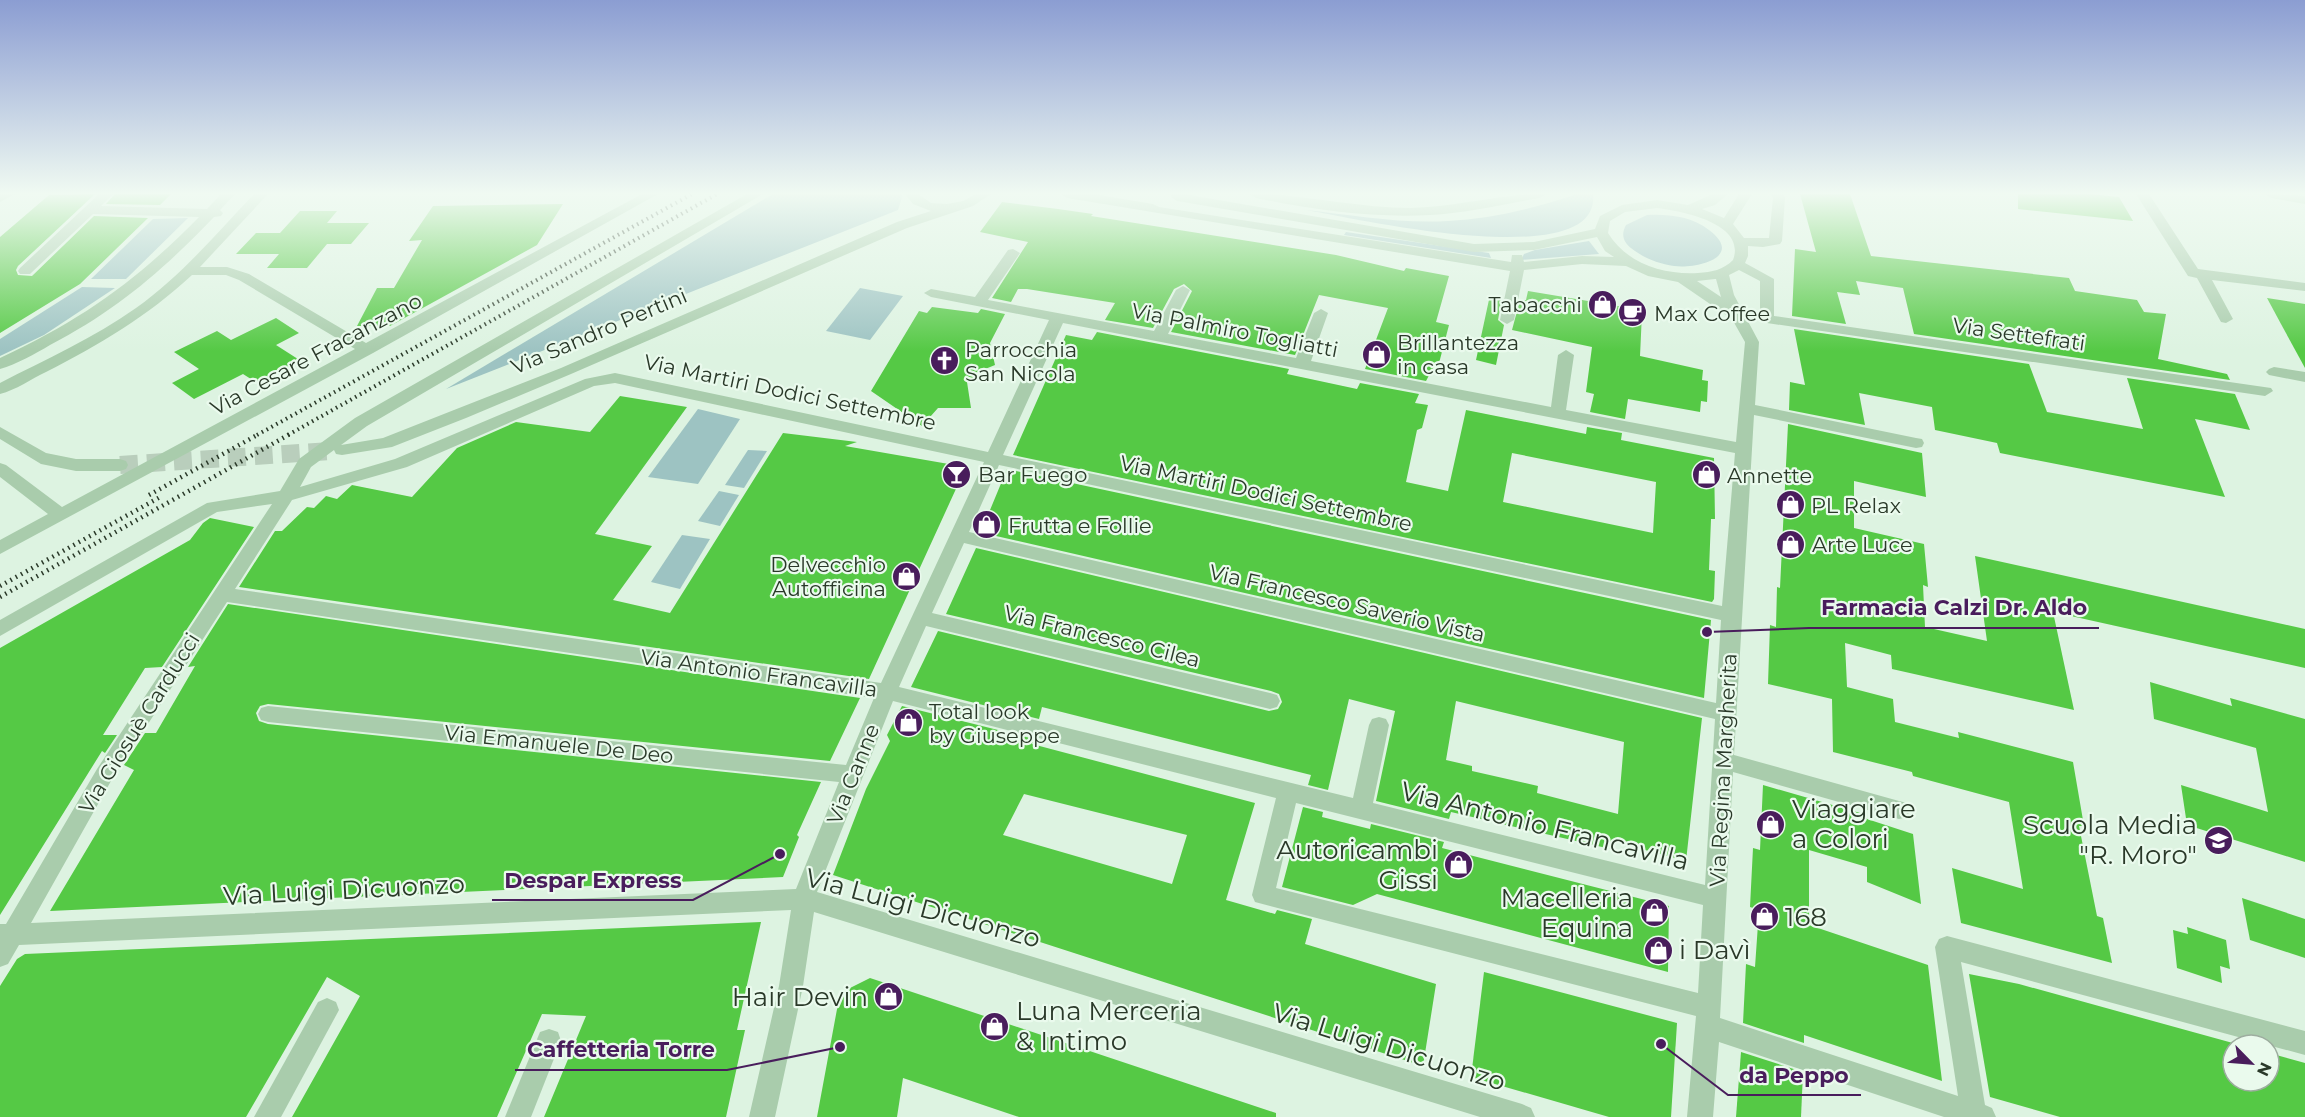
<svg xmlns="http://www.w3.org/2000/svg" width="2305" height="1117" font-family="Montserrat,sans-serif">
<style>
.green{fill:#9dc3c2}
.building{fill:#55c945;fill-rule:evenodd}
.lines{fill:none;stroke-linecap:round;stroke-linejoin:round}
.minor-tunnel{stroke:#b9cebc;stroke-width:18;stroke-dasharray:18 9;stroke-linecap:butt}
.minor{fill:#a9ccac;fill-rule:evenodd}
.rail-far1{stroke:#2a3929;stroke-width:4;stroke-dasharray:1.5 4;stroke-linecap:butt}
.rail{stroke:#2a3929;stroke-width:4.5;stroke-dasharray:1.5 4.5;stroke-linecap:butt}
.labels{text-anchor:middle;dominant-baseline:central;stroke-width:4.5;stroke-linejoin:round;paint-order:stroke}
.poi-label{font-size:21px;fill:#2a3929;stroke:#eafaed;text-anchor:start}
.street-label{font-size:21px;fill:#2a3929;stroke:#eafaed}
.near-poi-label{font-size:26px;fill:#2a3929;stroke:#eafaed;text-anchor:start}
.near-street-label{font-size:26px;fill:#2a3929;stroke:#eafaed}
.leader{fill:none;stroke:#491d5c;stroke-width:2}
.callout-dot{fill:#491d5c;stroke:#eafaed;stroke-width:2}
.callout-label{font-size:22px;text-anchor:middle;font-weight:bold;fill:#491d5c;stroke:#eafaed;stroke-width:4.5;stroke-linejoin:round;paint-order:stroke}
</style>
<rect width="100%" height="100%" fill="#ddf3e1"/>
<g class="green">
<polygon points="773,194 901,194 902,197 898,210 446,389"/>
<path d="M1577,194h16c9,82 -244,23 -287,16 47,5 95,14 142,11 43,-2 88,-13 129,-27z"/>
<path d="M1647,215c21,-1 44,1 62,15 36,27 -12,39 -35,36 -14,-2 -28,-7 -39,-15 -11,-7 -15,-15 -9,-26z"/>
<polygon points="188,218 126,279 91,279 153,219"/>
<polygon points="1346,232 1489,253 1491,258 1344,235"/>
<polygon points="1589,241 1599,254 1521,260 1524,254 1535,250"/>
<polygon points="82,287 115,288 44,335 0,356 0,339"/>
<polygon points="860,288 903,296 870,340 826,331"/>
<polygon points="698,409 740,419 698,484 648,477"/>
<polygon points="748,450 767,451 744,488 725,485"/>
<polygon points="719,491 739,495 720,526 698,521"/>
<polygon points="682,535 710,539 680,589 651,582"/>
</g>
<g class="building">
<polygon points="95,194 18,266 16,270 18,275 32,276 94,216 148,218 80,284 0,333 0,237 49,195"/>
<polygon points="115,194 171,194 160,205 106,204"/>
<polygon points="1800,194 1850,194 1871,256 2069,278 2075,291 2137,300 2144,312 2166,314 2158,359 2227,374 2230,380 1914,334 1903,288 1856,281 1860,295 1837,292 1846,324 1792,316 1795,249 1816,252"/>
<polygon points="2018,194 2090,194 2119,197 2133,221 2018,209"/>
<polygon points="1002,202 1058,209 1093,214 1091,216 1336,255 1404,271 1406,268 1449,276 1436,322 1449,325 1438,367 1434,366 1426,381 1365,369 1388,308 1319,295 1295,355 1171,332 1192,291 1184,284 1174,289 1153,328 1105,320 1115,303 1027,289 1018,289 1011,302 992,298 1028,242 980,232"/>
<polygon points="563,204 537,245 390,326 357,326 377,288 394,288 422,240 409,241 433,206"/>
<polygon points="300,211 337,211 327,223 369,223 351,244 327,244 307,268 267,268 279,254 236,254 256,233 280,233"/>
<polygon points="1528,291 1636,309 1635,311 1642,313 1640,356 1703,370 1702,380 1708,381 1707,402 1701,401 1700,412 1628,399 1625,419 1590,412 1594,394 1586,392 1592,347 1512,330 1520,300 1526,300"/>
<polygon points="1490,295 1502,298 1498,320 1504,325 1496,365 1476,360"/>
<polygon points="2267,298 2305,304 2305,368 2281,324"/>
<polygon points="932,307 978,313 981,309 1005,314 990,343 995,365 973,374 976,379 967,382 971,408 938,408 922,426 871,391 919,311 927,313"/>
<polygon points="276,318 299,333 276,345 301,361 257,383 243,374 194,399 172,383 199,369 174,352 217,331 231,340"/>
<polygon points="1794,329 2029,364 2047,412 2143,429 2127,378 2235,394 2250,430 2195,419 2225,497 2000,453 1997,443 1935,430 1932,407 1859,393 1865,425 1789,410 1790,382 1805,385"/>
<path d="M1097,332l192,37 -2,5 70,15 3,-6 59,11 -4,9 13,2 -6,23 -5,2 -11,52 42,9 18,-81 120,24 1,-7 35,6 -1,7 93,18 1,61h-4l-2,51 6,1 -1,28 -2,3 -699,-147 53,-120 26,5zM1512,453l144,29 -3,51 -150,-31z"/>
<polygon points="620,396 687,407 595,534 652,546 613,600 670,613 783,433 857,442 845,446 966,467 869,679 239,587 275,531 282,531 307,507 314,508 326,496 337,499 352,485 412,497 457,448 516,422 590,432"/>
<polygon points="1788,424 1922,453 1926,497 1854,481 1854,528 1924,544 1928,587 1923,585 1925,627 1987,641 1975,556 2305,629 2305,668 2053,612 2074,710 1892,669 1891,655 1845,643 1847,687 1893,699 1895,722 1959,738 1958,732 2073,762 2084,826 2079,826 2097,916 2103,918 2112,963 1961,923 1952,868 2023,889 2009,802 1913,776 1912,772 1833,752 1832,699 1768,684 1770,625 1776,627 1777,587 1780,588"/>
<polygon points="1007,469 1711,620 1704,698 983,533 986,528 983,527"/>
<polygon points="210,518 254,527 162,667 145,668 103,735 117,735 105,753 102,751 0,915 0,648 190,540 203,523"/>
<path d="M976,548l726,170 -16,143 -71,-19v8l-164,-38 -2,7 -73,-18 19,-90 -46,-12 -21,91 -20,-5 3,-10 -269,-68 -3,12 -128,-32 27,-56 331,80 9,-2 4,-7 -3,-8 -8,-3 -325,-77zM1456,701l168,41 -6,72 -81,-21 1,-7 -66,-15v-5l-26,-6z"/>
<polygon points="228,604 860,698 830,761 268,704 260,706 256,713 259,721 268,724 821,782 797,835 799,837 783,877 50,911 134,770 124,765 145,733 156,733 195,666 188,667"/>
<polygon points="2150,682 2232,706 2230,698 2305,719 2305,862 2187,825 2181,785 2268,812 2256,748 2154,719"/>
<path d="M902,706l132,33 -2,5 223,59 -29,97 49,14 2,-4 35,9 -7,25 131,40 -13,82 -590,-191 33,-86 24,-48 -3,-6zM1024,794l163,41 -15,49 -169,-49z"/>
<polygon points="1763,785 1867,815 1867,819 1913,834 1921,904 1867,882 1867,867 1809,850 1809,925 1928,965 1942,1081 1804,1035 1804,1043 1743,1023 1746,964 1755,967 1759,910 1750,907 1753,848 1760,850"/>
<polygon points="1303,807 1323,812 1322,817 1370,829 1371,824 1444,842 1442,848 1669,906 1668,972 1377,894 1353,905 1282,887"/>
<polygon points="2242,898 2305,919 2305,958 2250,940"/>
<polygon points="761,922 737,1030 745,1030 726,1117 544,1117 586,1016 542,1014 497,1117 292,1117 360,996 327,977 246,1117 0,1117 0,986 17,959 25,954"/>
<polygon points="2187,927 2226,940 2230,969 2220,966 2222,983 2177,968 2173,930 2188,934"/>
<polygon points="1484,972 1677,1023 1671,1117 1609,1117 1471,1077"/>
<polygon points="1969,974 2019,984 2240,1045 2233,1045 2233,1081 2269,1081 2269,1053 2305,1063 2305,1117 2060,1117 1990,1097"/>
<polygon points="870,978 1276,1113 1276,1117 1019,1117 903,1078 897,1117 817,1117 840,993"/>
<polygon points="1741,1052 1803,1072 1801,1117 1736,1117"/>
</g>
<g class="lines">
<polyline class="minor-tunnel" points="120,465 331,451"/>
<g class="minor">
<polygon points="0,194 15,194 0,202"/>
<path d="M99,194h14l-12,12 106,3 14,-15h14l-15,16 3,3 -2,3 -7,1c-52,54 -97,93 -164,128 -15,9 -33,19 -50,24v-11c83,-39 135,-76 199,-141l-106,-3 -63,60h-10l-2,-3 2,-3z"/>
<path d="M254,194h14l-68,73h27l22,7 117,69 276,-149h16l-285,159 -373,201v-14l48,-26 -48,-37v-14l6,2 56,42 293,-158 -116,-69 -13,-5h-34c-44,41 -93,70 -146,97 -15,7 -30,18 -46,22v-11c46,-24 94,-45 136,-75 45,-32 80,-74 118,-114z"/>
<path d="M747,194h16l-396,232 -26,19 42,-7 71,-28 107,-42 336,-146 34,-11 -18,-7 -8,-10h13l13,9 16,1 16,-3 13,-7h15l-18,12 -66,22 -336,146 -105,44 -74,29 -50,8 -6,-1 -2,-4 -23,17 -11,20 95,-28 190,-80 30,-6 373,79 61,-132 -118,-23 -7,-4 7,-4 44,8 33,-47 5,-1 7,4 -32,47 166,31 22,-41 7,-4 7,4 -22,44 128,24 18,-45 7,-4 7,4 -17,48 240,46 7,-52 8,-5 8,5 -8,55 170,32 9,-100 -13,-23 -54,-37 -30,-6 -22,-10 -44,-2 -58,6 -10,50 -7,4 -7,-4 10,-49 -443,-73 -6,-4h32l60,10 6,3 352,55 1,-7h10l2,7 58,-6 32,1 -9,-6 -8,-14 -63,13 -60,2 -297,-51 -6,-4 1,-3h12l290,50 60,-2 61,-13 5,-13 22,-11 35,-5 31,5 25,-11h15l-13,11 -13,4 22,9 15,-24h13l-19,30 11,14h25l4,-40 -2,-4h13l1,4 -3,43 -2,3 -17,3 -15,-1v10l-3,7 29,16v37l497,72 2,3 -8,5 -498,-73 -7,-4v-38l-21,-11 -10,5 5,20 25,47 -4,63 161,33 6,1 2,4 -2,4 -6,1 -162,-33 -20,340 165,46 8,2 3,7 -3,7 -8,2 -166,-47 -13,246 238,78 -23,-149 4,-8 8,-3 358,95v24l-344,-93 24,143 7,3 4,9h-52l-225,-75 -6,75h-26l9,-101 -441,-114 -3,-7 24,-97 -383,-97 -76,191 705,212 9,4 4,9h-55l-666,-205 -11,74 -28,131h-26l30,-131 12,-76 -772,35 -11,19 -8,3v-43h6l91,-155 175,-265 -55,8 -217,124v-16l207,-117 73,-12 19,-32 56,-41zM1657,208c24,3 90,15 76,52 -10,10 -21,12 -35,13 -34,2 -71,-9 -90,-40l2,-12 15,-9zM1715,279h1l5,18 -24,-16zM1063,323l672,130 -13,153 -719,-151zM615,383l369,79 -103,221 -646,-94 57,-89 115,-33 187,-81zM999,465l722,155 -5,83 -747,-171zM964,543l751,176 -10,166 -332,-82 16,-78 -3,-6 -7,-2 -7,2 -3,6 -16,73 -454,-111 27,-61 344,83 7,-2 3,-6 -3,-6 -7,-2 -338,-80zM227,602l647,96 -28,67 -578,-59 -7,2 -3,6 3,6 7,2 571,60 -43,107 -765,34 80,-142zM1296,803l407,102 -5,88 -422,-105z"/>
<path d="M1250,194c53,0 106,14 160,14 46,-1 90,-14 136,-14l-6,4c-36,6 -73,15 -110,17 -58,3 -117,-5 -174,-17z"/>
<polygon points="2136,194 2149,194 2198,269 2305,283 2305,291 2212,280 2233,319 2226,323 2221,322 2197,278 2188,276"/>
<polygon points="2265,194 2305,196 2305,204 2271,198"/>
<polygon points="2274,367 2305,372 2305,382 2269,375 2266,372 2269,369"/>
<polygon points="0,427 46,453 76,459 120,459 126,461 128,465 126,469 120,471 76,471 41,464 0,439"/>
<polygon points="327,998 336,1002 339,1010 281,1117 254,1117 318,1002"/>
<polygon points="549,1029 558,1032 561,1041 531,1117 505,1117 540,1032"/>
</g>
<g class="rail-far1">
<polyline points="257,435 692,194"/>
<polyline points="288,435 717,194"/>
</g>
<g class="rail">
<polyline points="149,495 259,434"/>
<polyline points="0,586 162,496"/>
<polyline points="0,597 290,434"/>
</g>
</g>
<linearGradient id="sky" x2="0" y2="1"><stop stop-color="#8b9dd2"/><stop offset="0.55" stop-color="#f0faf2"/><stop offset="1" stop-color="#f0faf2" stop-opacity="0"/></linearGradient>
<rect width="2305" height="351" fill="url(#sky)"/>
<defs>
<symbol id="shop-disc" viewBox="-11 -11 22 22"><circle r="9.5" fill="#491d5c" stroke="#eafaed"/><path d="M-5-2.5h2.3a2.7 3.5 0 0 1 5.4 0H5L5.5 6h-11ZM-1.5-2.5h3a1.5 2.3 0 0 0-3 0Z" fill="#fff"/></symbol>
<symbol id="cafe-disc" viewBox="-11 -11 22 22"><circle r="9.5" fill="#491d5c" stroke="#eafaed"/><path d="M-5.5-4.5H6V0H3Q3 3.5 0 3.5H-2.5Q-5.5 3.5-5.5 0ZM3-3.2v2h1.7v-2ZM-6 4.5H4V6H-6Z" fill="#fff"/></symbol>
<symbol id="church-disc" viewBox="-11 -11 22 22"><circle r="9.5" fill="#491d5c" stroke="#eafaed"/><path d="M-1.2-6h2.4v3.5h3.3v2.4h-3.3V6h-2.4V-.1h-3.3v-2.4h3.3Z" fill="#fff"/></symbol>
<symbol id="bar-disc" viewBox="-11 -11 22 22"><circle r="9.5" fill="#491d5c" stroke="#eafaed"/><path d="M-6-5H6L.8 .8V4.5H3.5V6h-7V4.5H-.8V.8Z" fill="#fff"/></symbol>
<symbol id="school-disc" viewBox="-11 -11 22 22"><circle r="9.5" fill="#491d5c" stroke="#eafaed"/><path d="M0-5L7-2L0 1L-7-2ZM-4 1L0 2.5L4 1V4Q0 6-4 4Z" fill="#fff"/></symbol>
</defs>
<g fill-rule="evenodd">
<use href="#shop-disc" x="1586" y="288" width="33" height="33"/>
<use href="#cafe-disc" x="1616" y="296" width="33" height="33"/>
<use href="#shop-disc" x="1360" y="338" width="33" height="33"/>
<use href="#church-disc" x="928" y="344" width="33" height="33"/>
<use href="#bar-disc" x="940" y="458" width="33" height="33"/>
<use href="#shop-disc" x="1690" y="458" width="33" height="33"/>
<use href="#shop-disc" x="1774" y="488" width="33" height="33"/>
<use href="#shop-disc" x="970" y="508" width="33" height="33"/>
<use href="#shop-disc" x="1774" y="528" width="33" height="33"/>
<use href="#shop-disc" x="890" y="560" width="33" height="33"/>
<use href="#shop-disc" x="892" y="706" width="33" height="33"/>
<use href="#shop-disc" x="1754" y="808" width="33" height="33"/>
<use href="#school-disc" x="2202" y="824" width="33" height="33"/>
<use href="#shop-disc" x="1442" y="848" width="33" height="33"/>
<use href="#shop-disc" x="1638" y="896" width="33" height="33"/>
<use href="#shop-disc" x="1748" y="900" width="33" height="33"/>
<use href="#shop-disc" x="1642" y="934" width="33" height="33"/>
<use href="#shop-disc" x="872" y="980" width="33" height="33"/>
<use href="#shop-disc" x="978" y="1010" width="33" height="33"/>
</g>
<g class="labels">
<g class="poi-label">
<text x="1582" y="304" text-anchor="end">Tabacchi</text>
<text x="1654" y="313">Max Coffee</text>
<text x="1397" y="342">Brillantezza<tspan x="1397" dy="24">in casa</tspan></text>
<text x="965" y="349">Parrocchia<tspan x="965" dy="24">San Nicola</tspan></text>
<text x="978" y="474">Bar Fuego</text>
<text x="1727" y="475">Annette</text>
<text x="1811" y="505">PL Relax</text>
<text x="1008" y="525">Frutta e Follie</text>
<text x="1812" y="544">Arte Luce</text>
<text x="886" y="564" text-anchor="end">Delvecchio<tspan x="886" dy="24">Autofficina</tspan></text>
<text x="929" y="711">Total look<tspan x="929" dy="24">by Giuseppe</tspan></text>
</g>
<g class="street-label">
<text transform="translate(1235 330) rotate(11)">Via Palmiro Togliatti</text>
<text transform="translate(599 331) rotate(-23)">Via Sandro Pertini</text>
<text transform="translate(2019 334) rotate(8)">Via Settefrati</text>
<text transform="translate(316 354) rotate(-28)">Via Cesare Fracanzano</text>
<text transform="translate(790 392) rotate(12)">Via Martiri Dodici Settembre</text>
<text transform="translate(1266 493) rotate(12)">Via Martiri Dodici Settembre</text>
<text transform="translate(1347 603) rotate(13)">Via Francesco Saverio Vista</text>
<text transform="translate(1102 636) rotate(14)">Via Francesco Cilea</text>
<text transform="translate(759 673) rotate(8)">Via Antonio Francavilla</text>
<text transform="translate(139 723) rotate(-58)">Via Giosuè Carducci</text>
<text transform="translate(559 744) rotate(6)">Via Emanuele De Deo</text>
<text transform="translate(1723 770) rotate(-87)">Via Regina Margherita</text>
<text transform="translate(853 774) rotate(-68)">Via Canne</text>
</g>
<g class="near-poi-label">
<text x="1792" y="809">Viaggiare<tspan x="1792" dy="30">a Colori</tspan></text>
<text x="2197" y="825" text-anchor="end">Scuola Media<tspan x="2197" dy="30">"R. Moro"</tspan></text>
<text x="1438" y="850" text-anchor="end">Autoricambi<tspan x="1438" dy="30">Gissi</tspan></text>
<text x="1633" y="898" text-anchor="end">Macelleria<tspan x="1633" dy="30">Equina</tspan></text>
<text x="1785" y="917">168</text>
<text x="1679" y="950">i Davì</text>
<text x="868" y="997" text-anchor="end">Hair Devin</text>
<text x="1016" y="1011">Luna Merceria<tspan x="1016" dy="30">&amp; Intimo</tspan></text>
</g>
<g class="near-street-label">
<text transform="translate(1545 826) rotate(14)">Via Antonio Francavilla</text>
<text transform="translate(344 890) rotate(-3)">Via Luigi Dicuonzo</text>
<text transform="translate(923 908) rotate(15)">Via Luigi Dicuonzo</text>
<text transform="translate(1389 1047) rotate(17)">Via Luigi Dicuonzo</text>
</g>
</g>
<path class="leader" d="M1707 632L1809 628H2099M780 854L693 900H492M840 1047L727 1070H515M1661 1044L1728 1095H1861"/>
<g class="callout-dot">
<circle cx="1707" cy="632" r="6"/>
<circle cx="780" cy="854" r="6"/>
<circle cx="840" cy="1047" r="6"/>
<circle cx="1661" cy="1044" r="6"/>
</g>
<g class="callout-label">
<text x="1954" y="615">Farmacia Calzi Dr. Aldo</text>
<text x="593" y="888">Despar Express</text>
<text x="621" y="1057">Caffetteria Torre</text>
<text x="1794" y="1083">da Peppo</text>
</g>
<g transform="translate(2251 1063) rotate(115)"><circle r="28" fill="#eafaed" stroke="#9dad9f" stroke-width="1.5"/>
<path d="M0-4.5L10 22L0 15L-10 22Z" fill="#491d5c"/>
<text y="-9" font-size="16" font-weight="bold" text-anchor="middle" fill="#2a3929">N</text>
</g>
</svg>
